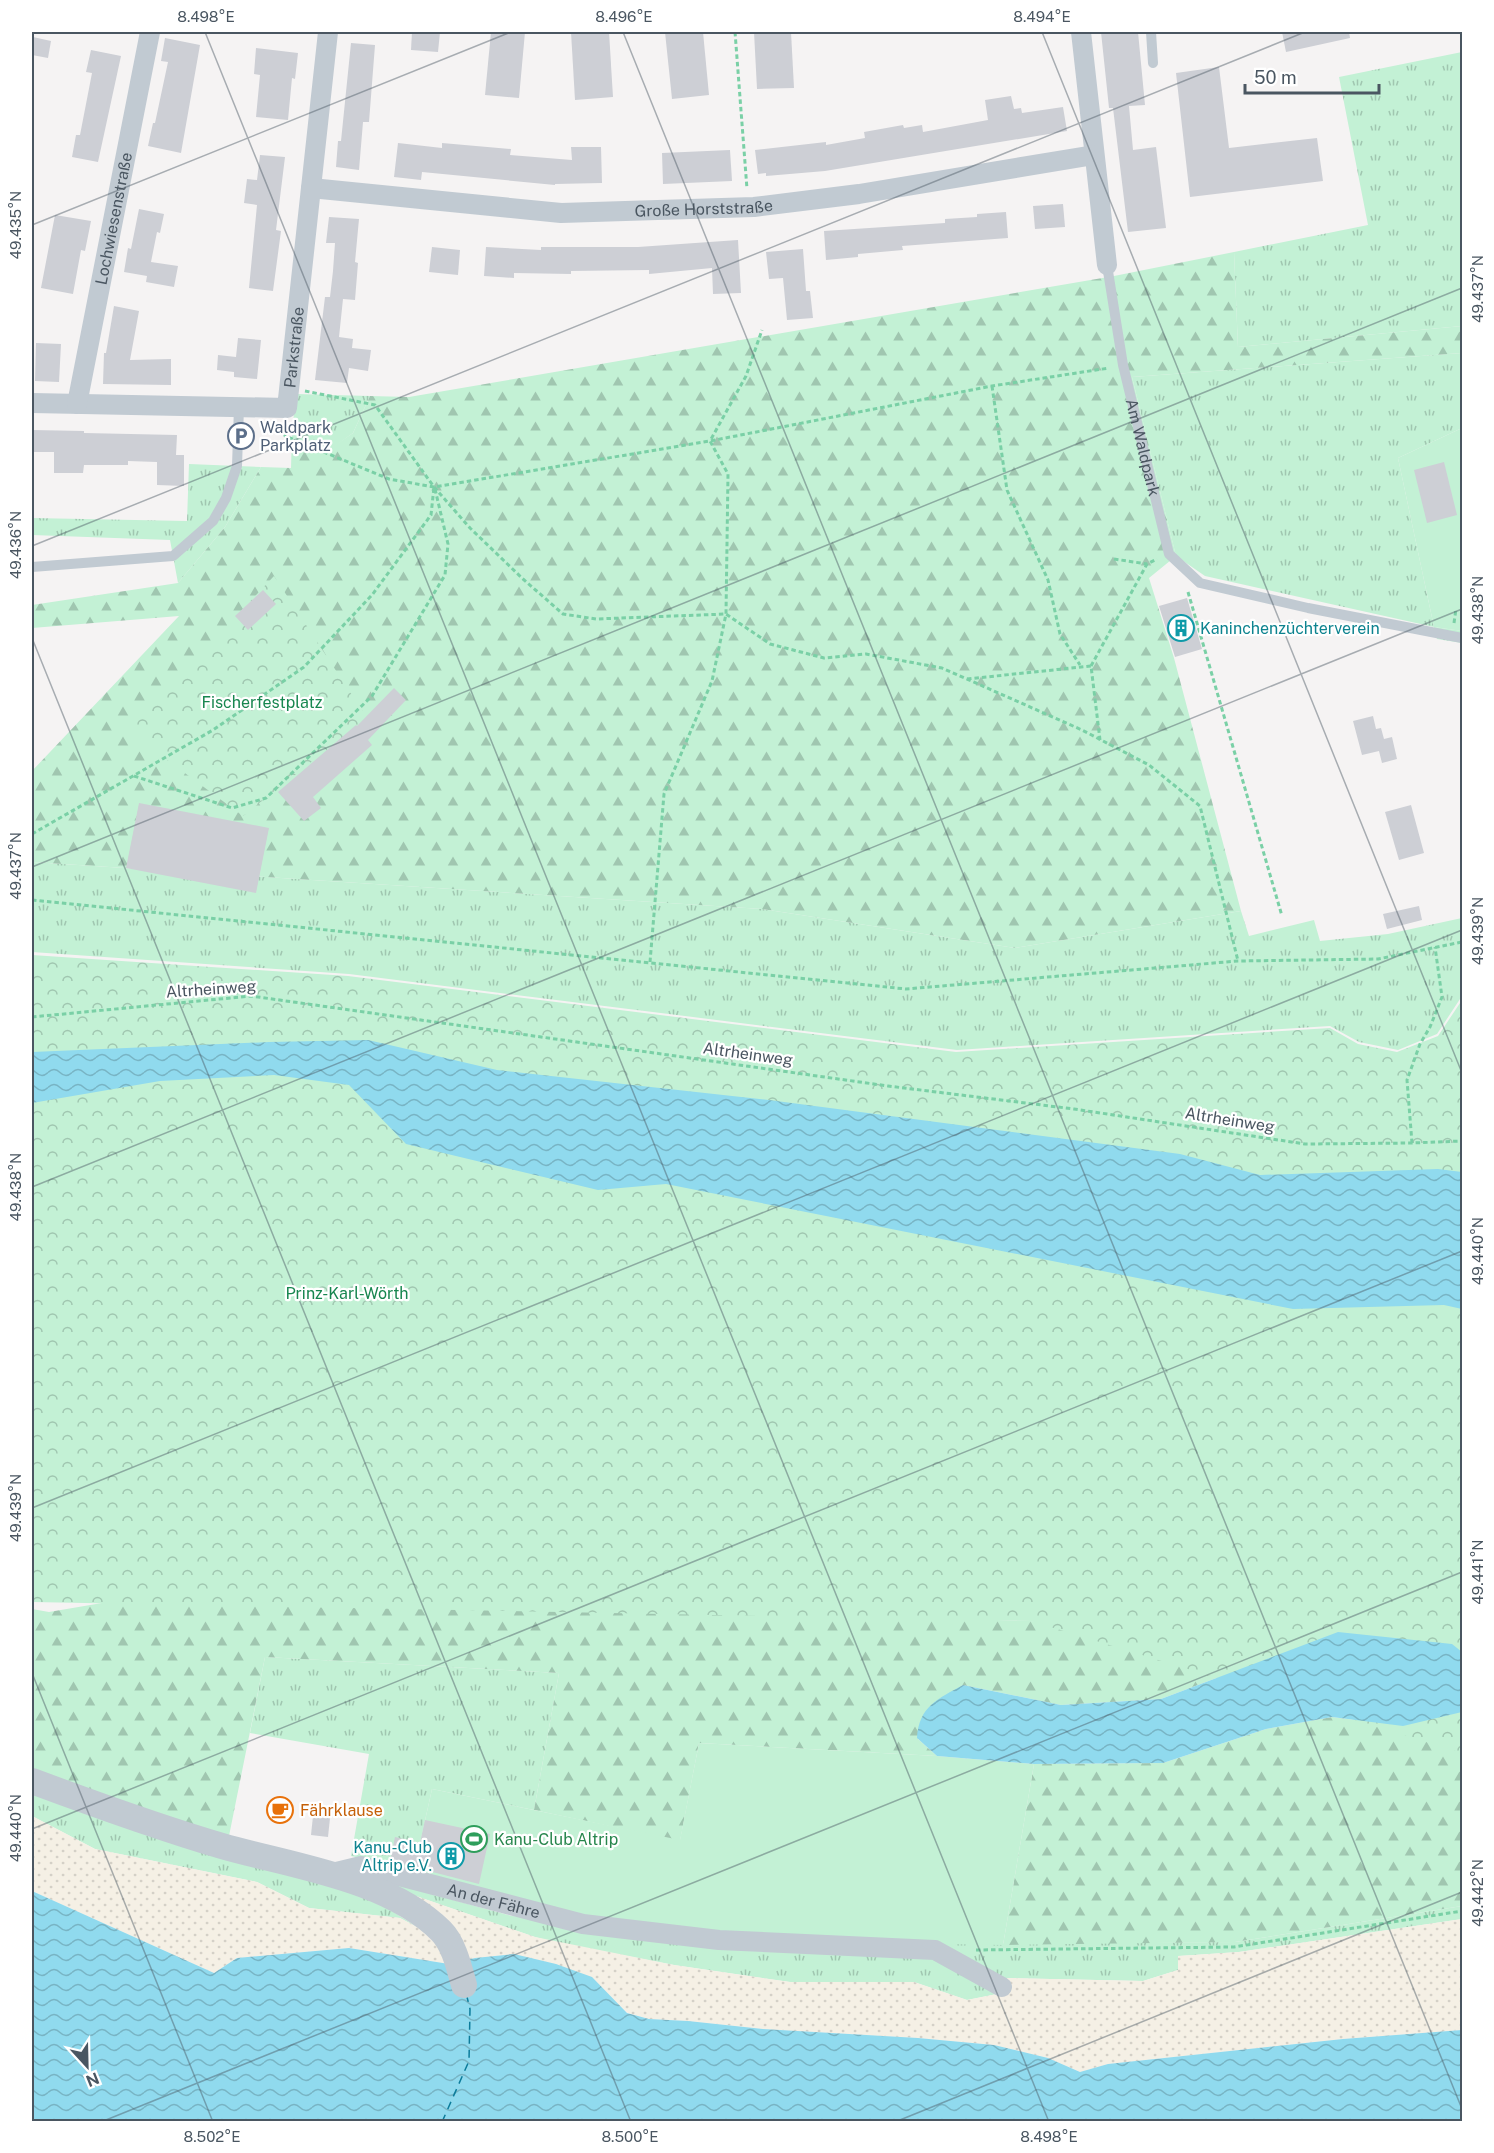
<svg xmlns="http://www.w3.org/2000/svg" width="1494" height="2153" font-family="'Public Sans',sans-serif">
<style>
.grass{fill:url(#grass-tufts)}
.forest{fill:url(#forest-firs)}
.sand{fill:url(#sand-dots)}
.park{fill:url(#park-crowns)}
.garden{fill:#c3f1d5}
.water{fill:url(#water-waves)}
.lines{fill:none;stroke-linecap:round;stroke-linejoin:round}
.ferry{stroke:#0c7c9b;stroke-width:1.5;stroke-dasharray:8 6;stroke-linecap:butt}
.building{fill:#cdcfd5}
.path{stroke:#7ad0a6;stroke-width:3;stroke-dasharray:4.5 3;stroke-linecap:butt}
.service{stroke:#c1cad2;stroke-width:10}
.minor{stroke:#c1cad2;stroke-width:20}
.tertiary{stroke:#c1cad2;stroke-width:26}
.ticks{fill:none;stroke:#4a5661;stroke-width:1.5;stroke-opacity:0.45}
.labels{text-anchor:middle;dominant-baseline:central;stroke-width:4.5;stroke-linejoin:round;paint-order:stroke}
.street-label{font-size:16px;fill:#4a5661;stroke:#fff}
.service-label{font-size:16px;fill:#4e5e75;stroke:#fff;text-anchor:start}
.culture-label{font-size:16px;fill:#0d838f;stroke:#fff;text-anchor:start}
.park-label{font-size:16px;fill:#17864f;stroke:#fff}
.food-label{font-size:16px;fill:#c56008;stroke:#fff;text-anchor:start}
.leisure-label{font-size:16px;fill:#27864d;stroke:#fff;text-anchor:start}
.neatline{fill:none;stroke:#4a5661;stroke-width:2}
.ticks-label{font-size:15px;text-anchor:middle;fill:#4a5661}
</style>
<defs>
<pattern id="grass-tufts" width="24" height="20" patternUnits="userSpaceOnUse" patternTransform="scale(1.5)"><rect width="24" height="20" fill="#c3f1d5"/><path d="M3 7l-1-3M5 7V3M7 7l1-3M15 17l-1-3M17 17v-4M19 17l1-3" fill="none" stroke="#a0c6b0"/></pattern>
<pattern id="forest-firs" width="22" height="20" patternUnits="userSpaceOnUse" patternTransform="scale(1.5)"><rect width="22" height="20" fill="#c3f1d5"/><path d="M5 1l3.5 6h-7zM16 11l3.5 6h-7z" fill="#a0c6b0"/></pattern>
<pattern id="sand-dots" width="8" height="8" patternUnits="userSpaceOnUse" patternTransform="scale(1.5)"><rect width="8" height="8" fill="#f5f0e5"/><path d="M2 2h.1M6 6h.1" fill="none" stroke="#d4d0c7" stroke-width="1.8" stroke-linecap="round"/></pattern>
<pattern id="park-crowns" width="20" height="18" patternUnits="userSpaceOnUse" patternTransform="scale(1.5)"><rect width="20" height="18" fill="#c3f1d5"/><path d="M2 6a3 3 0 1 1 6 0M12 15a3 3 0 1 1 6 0" fill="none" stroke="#a0c6b0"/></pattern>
<pattern id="water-waves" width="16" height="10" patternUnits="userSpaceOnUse" patternTransform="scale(1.5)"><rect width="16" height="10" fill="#90daee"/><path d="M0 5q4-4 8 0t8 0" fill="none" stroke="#78b4c4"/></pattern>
</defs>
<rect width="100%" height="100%" fill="#f5f3f3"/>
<g class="grass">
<polygon points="1462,52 1462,326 1238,347 1234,252 1368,225 1339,77"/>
<polygon points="1462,353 1462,428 1398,458 1434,627 1462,631 1462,643 1437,639 1434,627 1205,576 1176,556 1132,377"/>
<polygon points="296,394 370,396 353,433 331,449 292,433"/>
<polygon points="189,464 261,467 225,527 178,583 170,540 32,535 32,518 187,521"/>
<polygon points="32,862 762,909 1015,948 1241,911 1249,936 1314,920 1320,941 1388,934 1462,918 1462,998 1460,999 1437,1034 1398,1050 1359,1042 1330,1026 957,1050 349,974 32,952"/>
<polygon points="265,1657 559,1673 534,1810 432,1789 414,1870 351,1856 369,1754 250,1733"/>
<polygon points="32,1789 355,1888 419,1928 400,1918 309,1908 257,1882 95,1849 32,1816"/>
<polygon points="376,1879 512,1916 935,1944 1235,1942 1462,1906 1462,1919 1239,1952 1179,1956 1178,1970 1143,1981 1007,1978 1002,1993 967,2000 914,1982 790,1982 674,1965 554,1942 535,1937 416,1896"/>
</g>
<g class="forest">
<polygon points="1234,252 1238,347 1462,326 1462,353 1132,377 1176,556 1149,578 1174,658 1241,911 1015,948 762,909 32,862 32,771 179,616 32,628 32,605 178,583 225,527 261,467 291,468 292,433 331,448 353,433 370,396 409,397 1114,276"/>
<polygon points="212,1592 1338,1632 1161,1699 1061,1705 963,1685 918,1739 937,1756 699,1743 680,1841 534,1810 559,1673 265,1657 228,1841 32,1775 32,1609 49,1612 149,1595"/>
<polygon points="1332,1717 1403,1726 1462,1727 1462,1906 1235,1942 1003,1945 1034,1764 1163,1763 1266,1729"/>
</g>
<g class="sand">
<polygon points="32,1816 95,1849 257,1882 309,1908 400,1918 419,1928 438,1946 449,1964 349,1948 237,1958 214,1973 32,1891"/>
<polygon points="416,1896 535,1937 674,1965 790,1982 914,1982 967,2000 1002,1993 1007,1978 1143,1981 1178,1970 1178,1956 1239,1952 1462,1919 1462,2030 1343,2039 1108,2064 1080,2072 1048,2058 994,2045 918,2038 763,2029 688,2021 649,2019 628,2013 611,1999 514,1954 470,1959"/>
</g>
<g class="park">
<polygon points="274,576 367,718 243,816 128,731"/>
<polygon points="32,955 348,976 956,1052 1330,1028 1358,1044 1397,1052 1438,1036 1462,1000 1462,1753 1031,1621 32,1602"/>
</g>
<g class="garden">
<polygon points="1462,428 1462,631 1434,627 1398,458"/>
<polygon points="699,1743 937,1756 1034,1764 1003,1945 935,1944 721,1935 590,1918 414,1870 432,1789 680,1840"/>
</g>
<g class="water">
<polygon points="368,1040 497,1070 769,1100 1180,1154 1260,1175 1438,1169 1462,1172 1462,1309 1444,1305 1293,1309 666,1184 598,1190 406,1144 349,1085 274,1075 160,1081 32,1103 32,1052 269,1042"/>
<path d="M1338,1632l114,12 10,8v60l-59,14 -71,-9 -66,12 -103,34 -129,1 -97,-8 -20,-18c2,-32 21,-39 46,-53l98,20 100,-6z"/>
<polygon points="32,1891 214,1973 237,1958 349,1948 449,1964 475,1958 514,1954 556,1964 592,1977 627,2013 649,2019 688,2021 763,2029 918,2038 994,2045 1048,2058 1080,2072 1108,2064 1343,2039 1462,2030 1462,2121 32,2122"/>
</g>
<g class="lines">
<polyline class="ferry" points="442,2122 469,2061 470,2009 467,1997"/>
</g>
<g class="building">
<polygon points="412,32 440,32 438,52 411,50"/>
<polygon points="491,32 525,32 519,98 485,95"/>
<polygon points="571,32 609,32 613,97 575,100"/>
<polygon points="665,32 703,32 709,95 672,99"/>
<polygon points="754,32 791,32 794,88 757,89"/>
<polygon points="1101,32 1138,32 1145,105 1129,106 1133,150 1156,147 1166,228 1128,232 1113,108 1109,108"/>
<polygon points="1282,32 1349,32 1350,38 1286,52"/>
<polygon points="33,37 51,41 48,58 32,55"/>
<polygon points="165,38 200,45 181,153 148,146 153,123 155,123 168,62 161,61"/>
<polygon points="351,43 375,45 369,122 363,122 359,170 336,167 338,141 341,141"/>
<polygon points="256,48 298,53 295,79 292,78 288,120 256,117 260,75 254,74"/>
<polygon points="91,50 121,56 98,162 72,157 76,135 80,135 92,73 86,72"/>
<polygon points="1219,67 1229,148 1317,138 1323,181 1190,197 1176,73"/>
<polygon points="1011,96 1014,109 1021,108 1022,113 1063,107 1067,131 825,171 766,176 766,173 758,174 755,150 826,142 826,145 865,138 864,132 903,125 904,128 922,125 923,132 988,120 985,100"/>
<polygon points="398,143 442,148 442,143 511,149 510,155 572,160 571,147 601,147 602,183 555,184 555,185 422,172 421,180 394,177"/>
<polygon points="730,150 732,181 663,184 662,153"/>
<polygon points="260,155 285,157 276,230 281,231 273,291 249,288 257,205 244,203 247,179 257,180"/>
<polygon points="1063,204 1065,227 1035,229 1033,206"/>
<polygon points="139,209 164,214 160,233 157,232 151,262 178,266 174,287 146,282 147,276 124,272 128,248 131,249"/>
<polygon points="1006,212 1008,238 902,246 903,250 858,254 858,257 826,260 824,231 945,223 945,219 977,217 977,214"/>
<polygon points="55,215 91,221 85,251 81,250 73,294 41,288"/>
<polygon points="329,217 359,219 355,262 358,263 355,300 343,299 339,337 353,339 352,348 371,350 368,371 349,368 347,383 315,380 325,297 330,297 333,271 335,243 326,243"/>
<polygon points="738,240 741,293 713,294 712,268 649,274 649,270 571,271 571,274 514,273 514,278 484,276 486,247 541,250 541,247 638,247"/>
<polygon points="432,247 460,250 458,275 429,272"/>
<polygon points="803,249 806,291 810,291 813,318 787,320 783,278 769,279 766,252"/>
<polygon points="114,306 139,311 130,360 171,359 171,385 103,384 104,353 106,353"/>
<polygon points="238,338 261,340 257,379 234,377 234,372 217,370 218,355 236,357"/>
<polygon points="36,343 61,344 59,382 35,381"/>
<polygon points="32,430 84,431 84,433 177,435 176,455 184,455 184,486 157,485 157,462 128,461 128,465 84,465 83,473 54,473 54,452 32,452"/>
<polygon points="1444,462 1457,515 1427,523 1414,470"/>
<polygon points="263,590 276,604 248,630 235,616"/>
<polygon points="1187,598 1202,649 1175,657 1159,606"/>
<polygon points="394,688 406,700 368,740 372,745 313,797 321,808 304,821 278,792 356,725 357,726"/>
<polygon points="1373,716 1376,729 1381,728 1384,739 1392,737 1397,759 1382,763 1379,751 1362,755 1353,721"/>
<polygon points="139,803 269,828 256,893 126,868"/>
<polygon points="1411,805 1424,853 1399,860 1385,812"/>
<polygon points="1419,906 1422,920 1387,929 1383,914"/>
<polygon points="271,1799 292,1802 290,1820 268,1817"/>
<polygon points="313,1816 330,1818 328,1837 311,1835"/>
<polygon points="425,1820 490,1834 479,1884 390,1861 395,1837 420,1843"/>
</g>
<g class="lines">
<g class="path">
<polyline points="735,32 747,189"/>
<polyline points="992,386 1007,490 1048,580 1060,634 1080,665"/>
<polyline points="305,391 375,405 434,487 470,528 523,579 563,614 596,619 726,614 770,644 824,658 866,654 942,668 1082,730 1149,765 1200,806 1238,961"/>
<polyline points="286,425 285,436 389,479 434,487 710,441 992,386 1109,368"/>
<polyline points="1114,559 1147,564"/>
<polyline points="1188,592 1282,916"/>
<polyline points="1454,623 1456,609"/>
<polyline points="1091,666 1147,564 1157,559"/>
<polyline points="967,679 1091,666 1100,740"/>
<polyline points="134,776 232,808 266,798 372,696 445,575 448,544 435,489"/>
<polyline points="32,834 213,730 304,667 372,595 431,515 434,487"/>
<polyline points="32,900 906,989 1238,961 1378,959 1462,942"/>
<polyline points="650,962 664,794 712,681 726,614 728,474 710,441 746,376 762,330"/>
<polyline points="32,1017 251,996 888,1086 1074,1109 1305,1144 1412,1143 1462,1141"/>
<polyline points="1412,1143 1407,1080 1420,1044 1430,1027 1442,997 1435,947"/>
<polyline points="976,1950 1234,1947 1462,1911"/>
</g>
<g class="service">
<polyline points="1151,32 1153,63"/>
<path id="s1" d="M1107,265l16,100 46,189 31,29 108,25 154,30"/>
<polyline points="32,567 173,556 213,521 226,498 237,466 239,407"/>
</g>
<g class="minor">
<polyline points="1081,32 1107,265"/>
<path id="s2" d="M311,188l250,25 193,-6 105,-13 235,-39"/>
<path id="s3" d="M32,403l255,5 41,-376"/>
<path id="s4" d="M77,404l73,-372"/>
<path id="s5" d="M328,1874l33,-8 222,58 136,16 216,10 67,37"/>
</g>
<path class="tertiary" d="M32,1781c62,23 125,46 190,65 69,20 166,32 219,85 13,13 18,36 23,54"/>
</g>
<path class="ticks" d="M205,32l844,2090M623,32l839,2077M1042,32l420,1041M1460,32l2,6M32,225l479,-193M32,546l1273,-514M32,638l599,1484M32,867l1430,-579M32,1187l1430,-578M32,1508l1430,-578M32,1673l181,449M32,1829l1430,-578M101,2122l1361,-550M895,2122l567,-230"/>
<defs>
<symbol id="parking-ring" viewBox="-11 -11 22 22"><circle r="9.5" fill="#fff" stroke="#5c6f8a" stroke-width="1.5"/><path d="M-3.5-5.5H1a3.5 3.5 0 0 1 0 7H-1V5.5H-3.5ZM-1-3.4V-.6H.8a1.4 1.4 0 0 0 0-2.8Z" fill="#5c6f8a"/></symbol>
<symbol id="building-ring" viewBox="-11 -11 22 22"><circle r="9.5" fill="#fff" stroke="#0f9aa8" stroke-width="1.5"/><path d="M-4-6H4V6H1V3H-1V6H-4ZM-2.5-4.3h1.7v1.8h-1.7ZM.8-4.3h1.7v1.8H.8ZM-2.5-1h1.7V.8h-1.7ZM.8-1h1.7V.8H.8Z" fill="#0f9aa8"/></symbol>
<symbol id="cafe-ring" viewBox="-11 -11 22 22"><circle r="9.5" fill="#fff" stroke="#e8710a" stroke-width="1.5"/><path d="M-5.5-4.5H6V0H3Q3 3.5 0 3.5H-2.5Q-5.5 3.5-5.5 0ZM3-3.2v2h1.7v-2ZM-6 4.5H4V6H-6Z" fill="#e8710a"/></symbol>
<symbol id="stadium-ring" viewBox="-11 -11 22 22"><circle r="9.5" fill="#fff" stroke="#2e9e5b" stroke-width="1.5"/><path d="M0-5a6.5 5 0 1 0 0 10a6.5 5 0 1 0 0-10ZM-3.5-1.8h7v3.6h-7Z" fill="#2e9e5b"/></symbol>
</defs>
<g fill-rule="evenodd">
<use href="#parking-ring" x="226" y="421" width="30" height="30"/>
<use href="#building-ring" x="1166" y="613" width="30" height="30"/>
<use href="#cafe-ring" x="265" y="1795" width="30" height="30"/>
<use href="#stadium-ring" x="459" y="1824" width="30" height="30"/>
<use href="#building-ring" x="436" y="1841" width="30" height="30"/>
</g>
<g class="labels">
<g class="street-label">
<text stroke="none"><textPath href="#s2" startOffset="394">Große Horststraße</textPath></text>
<text stroke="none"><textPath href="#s4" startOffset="189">Lochwiesenstraße</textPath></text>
<text stroke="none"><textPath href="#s3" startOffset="316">Parkstraße</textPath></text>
<text stroke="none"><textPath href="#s1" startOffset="186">Am Waldpark</textPath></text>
<text transform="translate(211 989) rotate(-4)">Altrheinweg</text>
<text transform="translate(748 1054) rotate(8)">Altrheinweg</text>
<text transform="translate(1230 1120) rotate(9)">Altrheinweg</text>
<text stroke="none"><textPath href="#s5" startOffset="171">An der Fähre</textPath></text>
</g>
<g class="service-label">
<text x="260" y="427">Waldpark<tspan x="260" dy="18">Parkplatz</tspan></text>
</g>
<g class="culture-label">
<text x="1200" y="628">Kaninchenzüchterverein</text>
<text x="432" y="1847" text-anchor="end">Kanu-Club<tspan x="432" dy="18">Altrip e.V.</tspan></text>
</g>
<g class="park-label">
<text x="262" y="702">Fischerfestplatz</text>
<text x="347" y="1293">Prinz-Karl-Wörth</text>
</g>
<g class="food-label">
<text x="300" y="1810">Fährklause</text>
</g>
<g class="leisure-label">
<text x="494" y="1839">Kanu-Club Altrip</text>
</g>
</g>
<rect width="1494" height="2153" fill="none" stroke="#ffffff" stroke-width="66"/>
<g transform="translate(87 2066) rotate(158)" stroke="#ffffff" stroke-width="4.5" paint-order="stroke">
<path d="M0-4.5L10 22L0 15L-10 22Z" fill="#4a5661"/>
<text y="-9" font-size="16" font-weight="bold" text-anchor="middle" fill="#4a5661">N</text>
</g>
<path d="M1245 84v9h134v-9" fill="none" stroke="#4a5661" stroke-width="3"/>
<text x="1254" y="84" font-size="18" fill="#4a5661" stroke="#ffffff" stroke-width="4.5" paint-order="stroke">50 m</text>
<rect x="33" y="33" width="1428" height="2087" class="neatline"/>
<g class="ticks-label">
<text x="206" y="22">8.498°E</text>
<text x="624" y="22">8.496°E</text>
<text x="1042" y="22">8.494°E</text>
<text transform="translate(16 225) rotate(-90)" y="5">49.435°N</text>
<text transform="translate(1478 289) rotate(-90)" y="5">49.437°N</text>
<text transform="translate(16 545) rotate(-90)" y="5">49.436°N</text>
<text transform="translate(1478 610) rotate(-90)" y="5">49.438°N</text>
<text transform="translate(16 866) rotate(-90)" y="5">49.437°N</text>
<text transform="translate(1478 931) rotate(-90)" y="5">49.439°N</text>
<text transform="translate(16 1187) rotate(-90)" y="5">49.438°N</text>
<text transform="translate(1478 1251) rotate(-90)" y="5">49.440°N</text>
<text transform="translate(16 1508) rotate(-90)" y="5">49.439°N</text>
<text transform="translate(1478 1572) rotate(-90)" y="5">49.441°N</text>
<text transform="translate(16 1828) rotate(-90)" y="5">49.440°N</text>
<text transform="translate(1478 1893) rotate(-90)" y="5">49.442°N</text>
<text x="212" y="2142">8.502°E</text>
<text x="630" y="2142">8.500°E</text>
<text x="1049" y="2142">8.498°E</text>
</g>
</svg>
